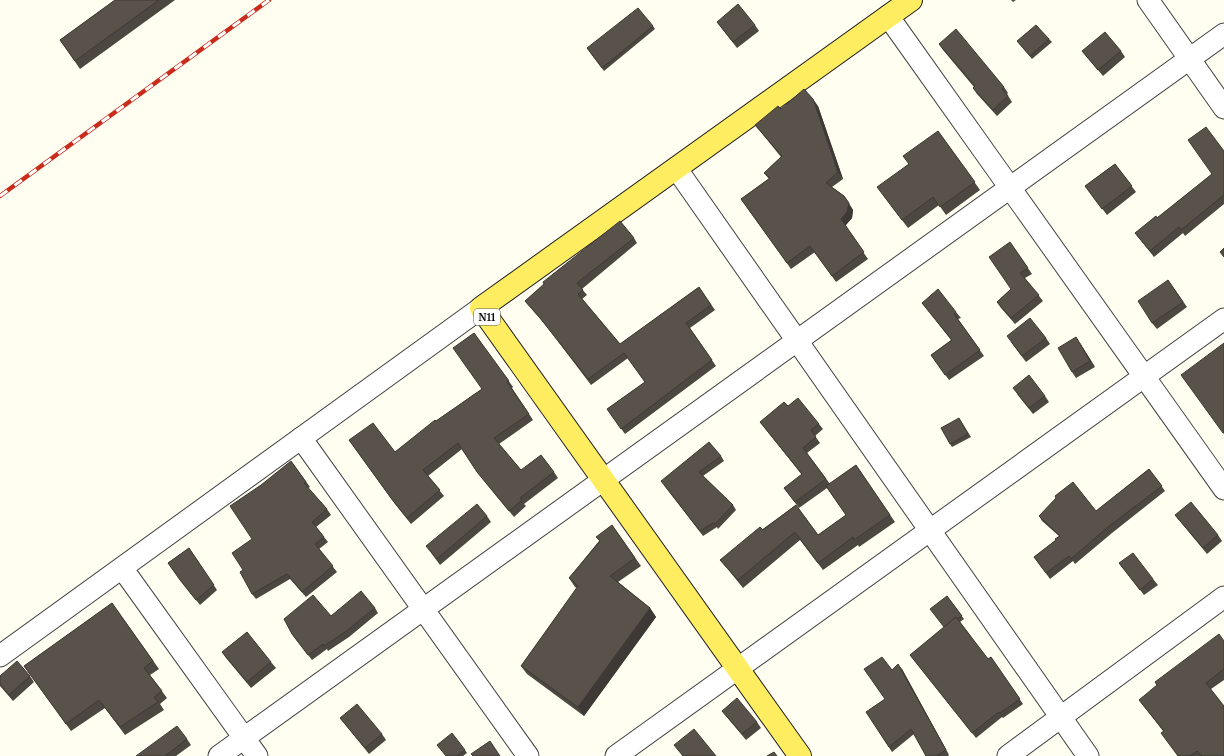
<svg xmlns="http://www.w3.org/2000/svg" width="1224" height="756" font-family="Merriweather,serif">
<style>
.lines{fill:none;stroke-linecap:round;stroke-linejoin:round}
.minor-casing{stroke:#424242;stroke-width:23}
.major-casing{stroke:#202020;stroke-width:24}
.minor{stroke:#fff;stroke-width:21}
.major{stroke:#ffed61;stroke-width:22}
.rail-casing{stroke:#c92b1c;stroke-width:4.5}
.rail{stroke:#fff;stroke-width:3;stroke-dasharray:9;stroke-linecap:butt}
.wall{fill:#4c4740}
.shaded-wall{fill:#3e3934}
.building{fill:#58524a;stroke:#3e3934}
.labels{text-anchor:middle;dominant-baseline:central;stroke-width:4;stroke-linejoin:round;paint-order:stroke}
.shield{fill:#fff;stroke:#575757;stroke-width:1}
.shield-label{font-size:10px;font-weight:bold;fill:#0f0f0f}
</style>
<rect width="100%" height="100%" fill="#fffef1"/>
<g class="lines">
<defs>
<g id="minor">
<polyline points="1148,0 1224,108"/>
<polyline points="888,16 1224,489"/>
<polyline points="676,168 1088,756"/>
<polyline points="301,438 528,756"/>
<polyline points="122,568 257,756"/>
<polyline points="0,656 481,308"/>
<polyline points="219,756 1224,34"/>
<polyline points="616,756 1224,319"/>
<polyline points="1008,756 1224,597"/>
</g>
<polyline id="major" points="800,756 481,308 911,0"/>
</defs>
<use href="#minor" class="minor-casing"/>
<use href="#major" class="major-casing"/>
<use href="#minor" class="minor"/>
<use href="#major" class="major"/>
<defs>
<polyline id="rail" points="0,196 269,0"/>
</defs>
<use href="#rail" class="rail-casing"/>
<use href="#rail" class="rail"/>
</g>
<g class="wall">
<polygon points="115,0 175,0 80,69 60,40"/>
<polygon points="1011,0 1016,0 1013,2"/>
<polygon points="717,22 755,25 759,31 737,48"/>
<polygon points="653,26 655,29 604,71 587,48"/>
<polygon points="1049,39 1052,42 1032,59 1017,41"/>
<polygon points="939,44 1004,87 1008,93 1007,94 1012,102 997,116 977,94 973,88 974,87 943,50"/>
<polygon points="1082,51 1121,51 1125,57 1103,76"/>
<polygon points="818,106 843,179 832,187 844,196 853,210 852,218 845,226 868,259 836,282 815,252 791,269 741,199 769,179 764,173 781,157 760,131 755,125 781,109"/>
<polygon points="938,131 980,190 946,215 939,205 908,228 883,195 909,164"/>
<polygon points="1224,151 1224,204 1185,236 1183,233 1154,257 1135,233 1157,218 1212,174"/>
<polygon points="1115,164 1136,192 1107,215 1085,186"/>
<polygon points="634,238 637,243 582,289 587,295 582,299 620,344 699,287 715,310 690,328 716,366 625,434 607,409 645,382 628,358 591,385 544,323 529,306 525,301"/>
<polygon points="1010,242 1032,274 1025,278 1043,301 1015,324 1001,308 997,302 1011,289"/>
<polygon points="1168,280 1187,307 1157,329 1152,323"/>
<polygon points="922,303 956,312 961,318 958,319 984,356 949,380 931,355 951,340"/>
<polygon points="474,333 513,387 512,388 533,420 499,444 521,470 554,472 558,478 524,504 526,506 514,517 482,478 462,449 428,476 444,496 411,524 395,504 349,440 395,452 436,421 482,389"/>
<polygon points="1046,338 1050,344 1026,362 1011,342"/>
<polygon points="1080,343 1095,367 1076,378 1072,372"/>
<polygon points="1017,394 1045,396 1049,402 1033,414"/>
<polygon points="788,406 819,424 823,429 815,436 820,443 807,453 830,484 856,465 895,522 859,547 858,545 823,570 800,540 743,588 726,567 720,560 796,505 818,535 846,515 827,488 799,508 784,488 802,475 760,422"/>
<polygon points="961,421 971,437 952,447 950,444"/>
<polygon points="721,456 724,461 703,476 733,505 736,510 718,529 717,527 703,536 664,485"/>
<polygon points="291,461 310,487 308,488 327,509 331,515 316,527 328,542 319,549 337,572 306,597 290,579 256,599 252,594 243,570 252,539"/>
<polygon points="1149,469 1165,491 1112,533 1075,564 1073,561 1050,579 1034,557 1056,540 1059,536 1042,521 1039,516 1096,511"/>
<polygon points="1175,515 1218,535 1222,541 1207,554"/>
<polygon points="487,516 491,522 440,565 426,546"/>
<polygon points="612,525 641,566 618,582 650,608 656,617 584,716 527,674 521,666 577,588 575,587 569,578"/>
<polygon points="189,548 217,590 200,605 184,585 168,563"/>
<polygon points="1119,563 1153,579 1158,585 1144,595"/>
<polygon points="947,596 964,619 960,622 988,659 991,657 1023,704 1003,718 1002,717 976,738 910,655 944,628"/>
<polygon points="112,603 159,669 150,675 167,698 160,704 164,710 125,735 105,708 71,731 24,666"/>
<polygon points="375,608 378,613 349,637 328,651 327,649 312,660 292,634 331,616"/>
<polygon points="1224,641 1224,680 1211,689 1224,756 1178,756 1163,731 1139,700"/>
<polygon points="222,652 271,662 276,668 251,688 226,658"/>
<polygon points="902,669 949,755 948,756 926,756 914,734 892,752 866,712 885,699 892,670"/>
<polygon points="0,676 30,676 34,682 13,701 0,686"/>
<polygon points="722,711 757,722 761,728 746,740 726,716"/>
<polygon points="340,718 382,734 386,740 369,754"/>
<polygon points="187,739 191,745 176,756 136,756"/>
<polygon points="465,750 467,753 463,756 445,756"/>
</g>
<g class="shaded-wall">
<polygon points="813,99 818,106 843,179 838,172"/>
<polygon points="844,196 853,210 852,218 845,226 841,219"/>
<polygon points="1076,337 1080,343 1095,367 1090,361"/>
<polygon points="650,608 656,617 584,716 578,707"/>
<polygon points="898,664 902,669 949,755 946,750"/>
</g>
<g class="building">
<polygon points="115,0 159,0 75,61 60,40"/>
<polygon points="738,4 755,25 733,42 717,22"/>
<polygon points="638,8 653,26 602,68 587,48"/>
<polygon points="1036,25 1049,39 1030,56 1017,41"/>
<polygon points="956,29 1004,87 1002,89 1008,96 993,110 973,88 975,86 939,44"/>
<polygon points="1105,32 1121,51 1098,70 1082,51"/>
<polygon points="804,89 813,99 838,172 826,183 844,196 849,203 847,212 841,219 864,252 832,276 810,246 787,263 741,199 770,178 764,173 782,156 755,125 778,106 781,109"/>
<polygon points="1206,127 1224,151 1224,196 1224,195 1181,230 1179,227 1150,251 1135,233 1156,216 1157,218 1212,174 1188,140"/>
<polygon points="938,131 975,182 940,207 933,197 902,220 877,187 909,164 903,156"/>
<polygon points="1115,164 1132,186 1102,209 1085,186"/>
<polygon points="620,221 634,238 577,283 583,290 578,294 620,344 699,287 711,305 686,323 712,360 621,429 607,409 645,382 624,353 588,379 540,318 525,301 544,284 543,282"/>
<polygon points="1010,242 1028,268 1020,273 1039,295 1011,318 997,302 1011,289 989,257"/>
<polygon points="1224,248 1224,257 1220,252"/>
<polygon points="1168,280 1183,302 1152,323 1138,301"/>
<polygon points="938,289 956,312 954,314 980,350 945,375 931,355 952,340 922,303"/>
<polygon points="1030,318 1046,338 1022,356 1007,336"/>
<polygon points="474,333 509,381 507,382 529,414 494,438 521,470 541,455 554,472 520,498 522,500 509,511 477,472 458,443 423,470 440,490 407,518 391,498 349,440 373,423 395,452 435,420 436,421 482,389 453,348"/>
<polygon points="1076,337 1090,361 1072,372 1058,348"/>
<polygon points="1224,343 1224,433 1223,433 1181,375"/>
<polygon points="1029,375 1045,396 1029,408 1013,388"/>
<polygon points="798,398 819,424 811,430 816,437 803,448 826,479 795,502 784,488 802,474 760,422 784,402 788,406"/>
<polygon points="959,418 968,434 950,444 941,428"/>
<polygon points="709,442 721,456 699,472 733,505 715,524 713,523 700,531 661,481"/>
<polygon points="291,461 306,482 304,483 327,509 312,522 324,537 315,544 333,566 302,592 287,574 252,594 240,572 243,570 232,553 252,539 230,506 261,485"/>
<polygon points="856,465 890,515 854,540 853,537 818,563 795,532 738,580 720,560 760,527 763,530 796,505 818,535 846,515 826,486"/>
<polygon points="1149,469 1162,486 1108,527 1071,559 1069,556 1046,573 1034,557 1056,540 1055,539 1060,536 1039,516 1056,498 1055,496 1073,482 1096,511"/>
<polygon points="1191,502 1218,535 1203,548 1175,515"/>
<polygon points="477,504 487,516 437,559 426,546"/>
<polygon points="612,525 635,558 610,576 650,608 578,707 521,666 578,586 569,578 600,541 596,537"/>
<polygon points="189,548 214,585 196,600 180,580 168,563"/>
<polygon points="1133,553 1153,579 1140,590 1119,563"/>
<polygon points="361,591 375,608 345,632 324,646 323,644 308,655 292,634 284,619 313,595 331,616"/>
<polygon points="947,596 962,616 957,619 956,617 944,627 930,609"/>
<polygon points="112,603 153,661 144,668 162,691 154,697 158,702 120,727 99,700 66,724 24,666"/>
<polygon points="956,617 988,659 991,657 1020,699 1000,713 999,712 972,733 910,655"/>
<polygon points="247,632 271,662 247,682 222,652"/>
<polygon points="1219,634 1224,641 1224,669 1206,683 1224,706 1224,756 1202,756 1197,751 1190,756 1178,756 1161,733 1164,731 1139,700 1157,685 1155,682"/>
<polygon points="882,657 892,670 898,664 946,750 936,756 926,756 911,729 889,747 866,712 885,699 864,669"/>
<polygon points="17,661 30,676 9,695 0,684 0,676"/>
<polygon points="737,698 757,722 742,734 722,711"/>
<polygon points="357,704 382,734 365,748 340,718"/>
<polygon points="177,726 187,739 165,756 136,756"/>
<polygon points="694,729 716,756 683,756 674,745"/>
<polygon points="452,733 465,750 457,756 446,756 437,745"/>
<polygon points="490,741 500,756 473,756 471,754"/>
<polygon points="774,752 777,756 767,756"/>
</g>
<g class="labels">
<rect class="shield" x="474" y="309" width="26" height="16" rx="3"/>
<g class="shield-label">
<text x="487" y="317">N11</text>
</g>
</g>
</svg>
